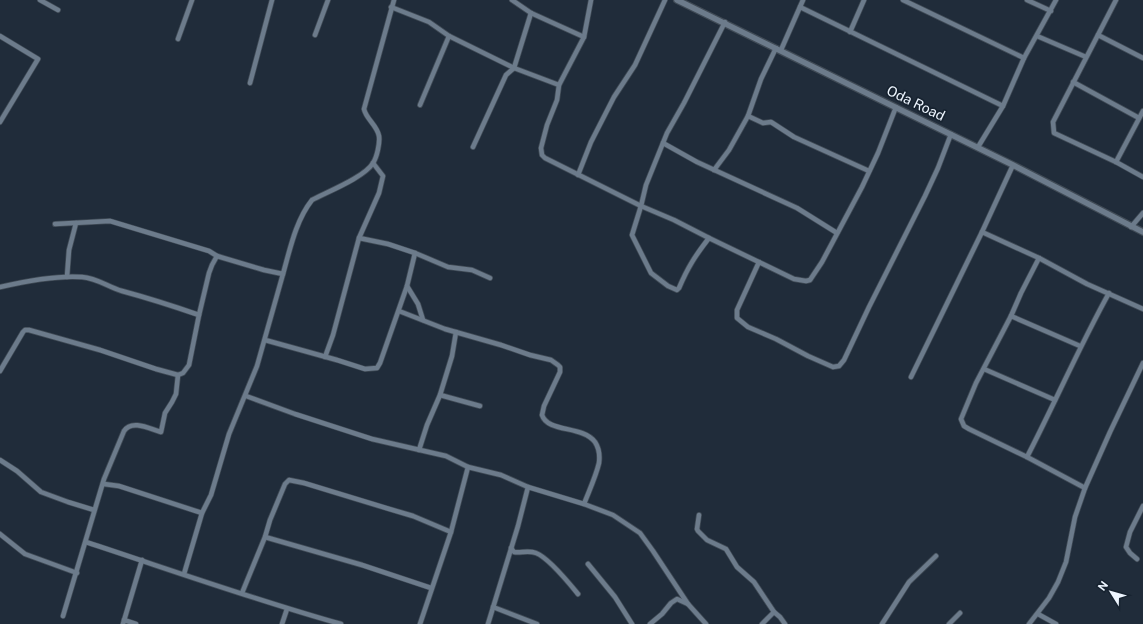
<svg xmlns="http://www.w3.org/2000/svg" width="1143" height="624" font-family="'Public Sans',sans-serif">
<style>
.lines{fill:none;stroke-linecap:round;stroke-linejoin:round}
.minor-casing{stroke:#404b56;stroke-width:6}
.tertiary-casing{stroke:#404b56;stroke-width:8}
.minor{stroke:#6c7b8b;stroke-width:4.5}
.tertiary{stroke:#6c7b8b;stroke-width:5.5}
.labels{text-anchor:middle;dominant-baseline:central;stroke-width:3.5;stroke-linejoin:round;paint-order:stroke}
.street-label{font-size:14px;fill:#edf5fe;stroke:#172330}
</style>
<rect width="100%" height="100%" fill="#202c3a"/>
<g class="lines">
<defs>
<g id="minor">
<polyline points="40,0 58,10"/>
<polyline points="512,0 531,13 584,37"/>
<polyline points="591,0 584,37 559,85 557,100 547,125 541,148 542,155 545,158 641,206 674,220 709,238 794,279 806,281 810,280 822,262 862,187 878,153 896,107"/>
<polyline points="903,0 1024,58"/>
<polyline points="1027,0 1051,11"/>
<polyline points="1116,0 1053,122 1054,133 1116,162 1143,177"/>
<polyline points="391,7 429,22 449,36 514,68 559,85"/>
<polyline points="800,7 1003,106"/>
<polyline points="850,32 864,0"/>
<polyline points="315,35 328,0"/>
<polyline points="1098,35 1143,58"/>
<polyline points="0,36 38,59 0,122"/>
<polyline points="1037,36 1086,57"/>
<polyline points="178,39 192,0"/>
<polyline points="781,50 803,0"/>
<polyline points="1073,82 1139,118"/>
<polyline points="250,83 272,0"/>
<polyline points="420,105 449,36"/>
<polyline points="748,116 763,123 771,122 794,137 869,171"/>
<polyline points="663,143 697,162 797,208 837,233"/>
<polyline points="473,147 506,75 514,68 531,13"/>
<polyline points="978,147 1003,106 1024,58 1056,0"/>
<polyline points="1116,162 1143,111"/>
<polyline points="714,170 729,150 748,116 761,79 776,48"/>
<polyline points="578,175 591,142 614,97 635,65 665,0"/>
<polyline points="55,224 110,221 209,251 217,256"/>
<polyline points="1131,227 1143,213"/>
<polyline points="982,232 1039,258 1087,284 1143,309"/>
<polyline points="359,238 388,244 415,253 448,267 472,270 490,278"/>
<path d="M709,238c-14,18 -21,29 -30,50l-2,2 -9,-4 -17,-13 -19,-38 9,-29 5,-21 21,-52 17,-30 41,-81"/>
<polyline points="1039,258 1021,293 1011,316 976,383 961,419 964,426 969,429 1027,457 1085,488"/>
<polyline points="759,262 737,310 737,318 748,327 776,339 808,356 833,367 839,366 844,360 869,307 925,196 938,168 951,134"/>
<polyline points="67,277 69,250 76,223"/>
<polyline points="407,286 418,304 423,320"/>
<path d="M0,287c26,-6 56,-12 82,-10 15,1 26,10 40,14 26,7 51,15 77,24"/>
<path d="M399,311l46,18 56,16 29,10 21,5 7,5 2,2v5l-16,34 -2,9c6,18 40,10 53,27 4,6 5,13 4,21 -3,13 -10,28 -15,41"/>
<polyline points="1011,316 1080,346"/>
<polyline points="265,340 337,360 365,369 377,368 380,363 407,286 415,253"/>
<polyline points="325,357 333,335 359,238 379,193 383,176 373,163"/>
<polyline points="984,369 1055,400"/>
<path d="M0,371l23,-39 2,-2h4l71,20 56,19 22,6 5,-2 6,-8 10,-50 10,-42 3,-8 5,-9 47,14 19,4c7,-25 13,-54 29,-74 15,-8 53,-23 61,-37 4,-6 7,-20 6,-27 -2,-11 -13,-17 -15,-27l30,-109"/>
<polyline points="911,377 982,232 1013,165"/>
<polyline points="440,395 480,406"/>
<polyline points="246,396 295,414 372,439 446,456 468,467 501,475 528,487 584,504 613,515 640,533 653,551 688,604 706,624"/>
<polyline points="419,450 427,425 440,395 452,356 456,332"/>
<path d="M1027,457c28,-54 52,-110 82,-164"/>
<polyline points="0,460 17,471 41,492 68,502 94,510"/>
<polyline points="104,484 119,486 202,513"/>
<polyline points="699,515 697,529 698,531 707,540 726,549 737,567 754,582 774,612"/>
<polyline points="0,534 25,554 77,573"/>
<polyline points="265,537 362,565 431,588"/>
<path d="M86,542c85,28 169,58 255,82"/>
<path d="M511,548l3,4c7,1 15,-2 22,1 13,5 33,30 42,41"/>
<polyline points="1137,559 1130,553 1126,547 1130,532 1143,506"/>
<polyline points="588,564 615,597 632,624"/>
<polyline points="184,574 202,513 211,495 229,434 257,366 283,274"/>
<polyline points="242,593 265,537 270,520 285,484 289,480 304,483 386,508 413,516 451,532"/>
<polyline points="493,607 537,624"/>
<polyline points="1038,614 1056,624"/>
<path d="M63,616l41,-137 20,-48c8,-12 26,-2 37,1l4,-19 7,-11 4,-8 2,-19"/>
<polyline points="124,620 136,624"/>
<polyline points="123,624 142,560"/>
<polyline points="282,624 287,609"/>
<polyline points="420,624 451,532 468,467"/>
<polyline points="488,624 518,526 528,487"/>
<polyline points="650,624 662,614 671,603 677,599 688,604"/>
<polyline points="762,624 774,612 780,617 785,624"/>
<polyline points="882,624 909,582 936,556"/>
<polyline points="949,624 960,613"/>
<polyline points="1029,624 1049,598 1058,582 1066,562 1075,517 1085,488 1110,432 1143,363"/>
</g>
<polyline id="tertiary" points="677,0 1013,165 1143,232"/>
</defs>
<use href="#minor" class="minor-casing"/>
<use href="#tertiary" class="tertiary-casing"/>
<use href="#minor" class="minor"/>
<use href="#tertiary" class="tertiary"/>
</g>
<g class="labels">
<g class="street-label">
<text transform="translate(916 103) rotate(26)">Oda Road</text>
</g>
</g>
<g transform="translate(1111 592) rotate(307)" stroke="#172330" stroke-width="3" paint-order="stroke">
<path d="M0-3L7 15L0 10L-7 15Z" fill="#edf5fe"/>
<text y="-6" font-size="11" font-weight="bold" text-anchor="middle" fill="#edf5fe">N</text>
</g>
</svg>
